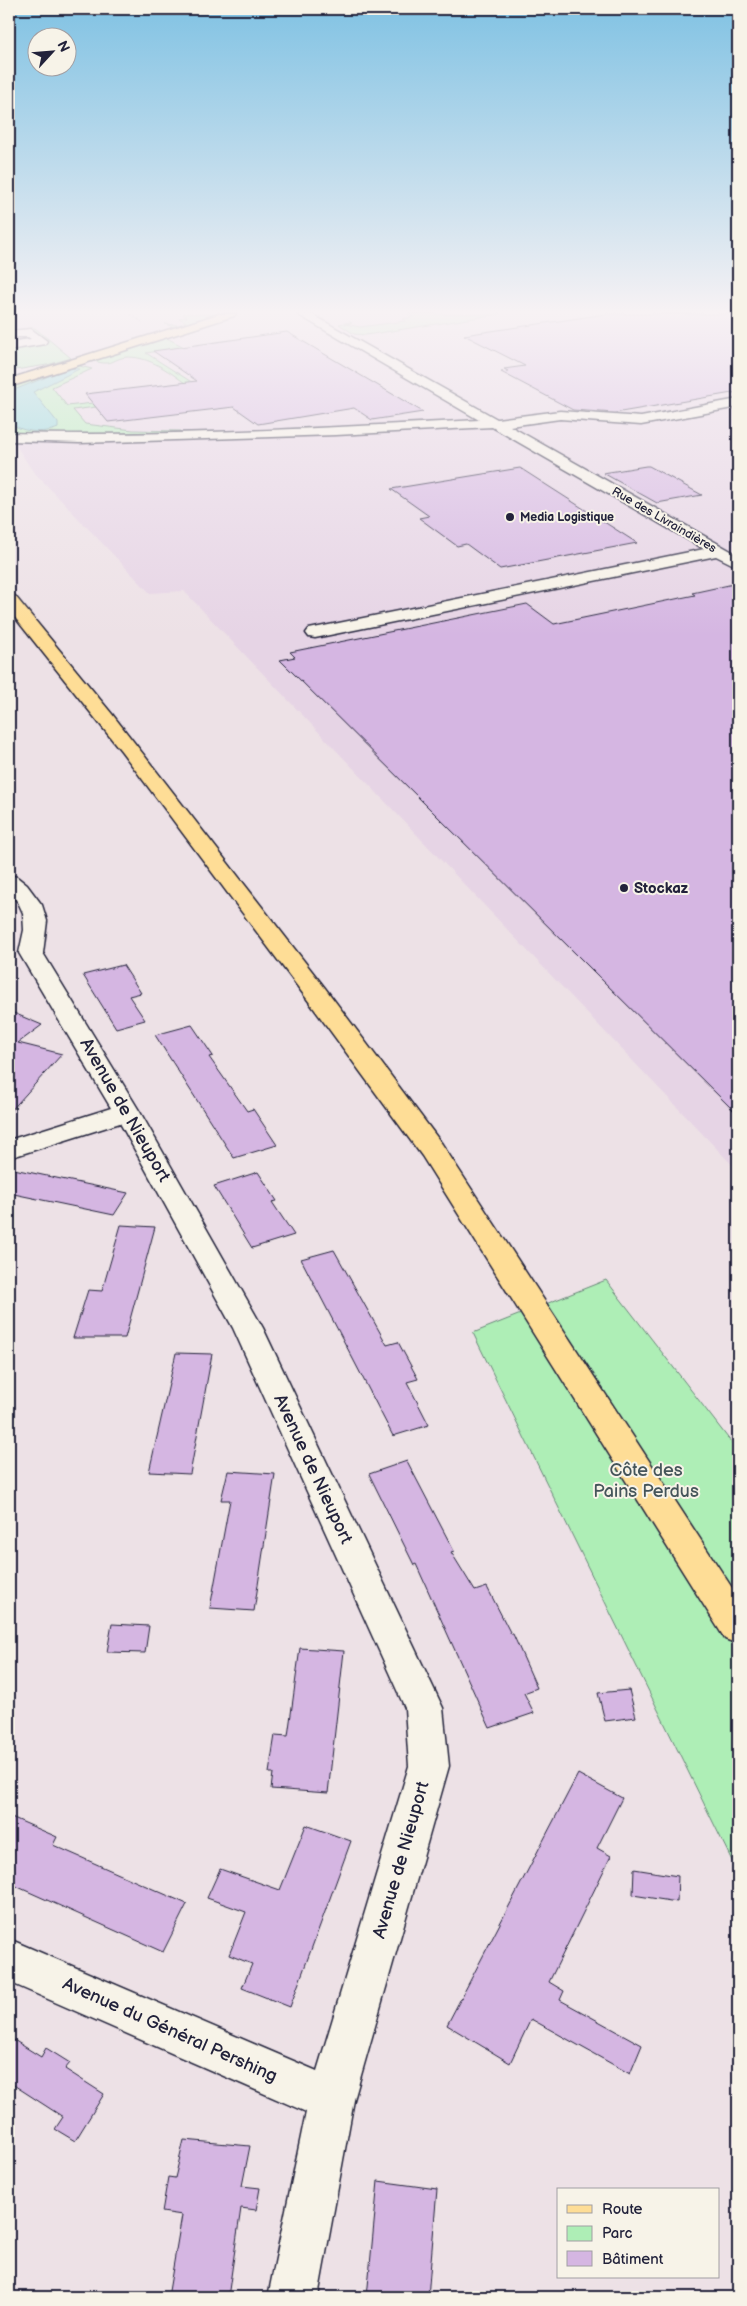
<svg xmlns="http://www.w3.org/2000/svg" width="747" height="2306" font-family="'Balsamiq Sans',sans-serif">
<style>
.built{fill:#e6d4e5}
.green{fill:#aeeeb6;stroke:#688878}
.water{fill:#85d7db;stroke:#5d8f9b}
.building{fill:#d5b6e2;stroke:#22223b}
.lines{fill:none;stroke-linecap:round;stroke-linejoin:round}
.minor-casing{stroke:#22223b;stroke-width:3}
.major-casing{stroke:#22223b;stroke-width:3}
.path{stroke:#22223b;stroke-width:1;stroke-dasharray:2.5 2;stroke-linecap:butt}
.minor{fill:#f7f3e8;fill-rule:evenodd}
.major{fill:#fedd96;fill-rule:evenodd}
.poi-dot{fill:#22223b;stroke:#f7f3e8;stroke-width:2}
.labels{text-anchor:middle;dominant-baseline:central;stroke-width:4;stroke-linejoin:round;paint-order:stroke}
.far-poi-label{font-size:12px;font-weight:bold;fill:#22223b;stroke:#f7f3e8;text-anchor:start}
.far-street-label{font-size:12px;fill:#22223b;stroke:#f7f3e8}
.poi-label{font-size:15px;font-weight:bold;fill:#22223b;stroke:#f7f3e8;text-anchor:start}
.near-street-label{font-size:18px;fill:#22223b;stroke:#f7f3e8}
.near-park-label{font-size:18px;fill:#45555a;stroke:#f7f3e8}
</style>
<rect width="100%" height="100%" fill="#ede1e6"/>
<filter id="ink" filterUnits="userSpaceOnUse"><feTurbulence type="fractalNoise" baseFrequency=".02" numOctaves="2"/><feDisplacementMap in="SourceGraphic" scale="10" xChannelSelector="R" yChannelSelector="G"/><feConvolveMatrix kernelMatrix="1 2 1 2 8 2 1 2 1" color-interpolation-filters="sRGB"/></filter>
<g filter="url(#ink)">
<g class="built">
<polygon points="9,314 222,314 54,364 9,371"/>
<polygon points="247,314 738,314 738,1171 184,591 150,593 32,470 9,435 9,389"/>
</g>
<g class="green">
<polygon points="183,314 220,314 174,327 165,324 178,325 186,322 179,318 187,317"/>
<polygon points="407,314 500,314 366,335 354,334 339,324 350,322 352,323 345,324 360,327 406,321 403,319 413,317"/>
<polygon points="31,328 35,328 71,358 47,365 9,371 9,348 47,343"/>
<path d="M165,337l19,10 -38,6 58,37 -8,1c-20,-14 -42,-34 -68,-34 -16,1 -14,10 -34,4z"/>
<path d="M75,365l17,4 -40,18 15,19 87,-10 3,3 -84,11 12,14 48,6 48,1 -1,2c-57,2 -114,4 -171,0v-45z"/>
<polygon points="606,1280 738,1451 738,1873 473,1333"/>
</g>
<path class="water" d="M69,368l10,1 -46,23 25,31v5c-13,6 -41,5 -49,-8v-28z"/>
<g class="building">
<polygon points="606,314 738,314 738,392 615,413 573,410 501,372 508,371 504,369 525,366 464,335"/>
<polygon points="287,332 423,412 372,420 354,408 258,424 234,407 108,422 85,394 197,381 153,351"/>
<polygon points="646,466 649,466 702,495 657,503 603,473"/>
<polygon points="520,468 548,486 637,543 500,569 466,544 457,546 419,518 429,516 391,489"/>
<polygon points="738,583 738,1115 280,660 295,657 290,652 527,604 554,624 695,595 692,593"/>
<polygon points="123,965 141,993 129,996 145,1020 116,1028 83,975"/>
<polygon points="9,1011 42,1025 18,1043 62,1054 9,1113"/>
<polygon points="192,1025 213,1056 209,1057 247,1111 253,1109 277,1145 234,1158 155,1035"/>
<polygon points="9,1168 128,1193 114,1215 9,1193"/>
<polygon points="258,1172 277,1201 272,1202 294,1235 252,1248 214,1186"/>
<polygon points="121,1225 155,1227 125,1338 73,1338 88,1290 102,1291"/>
<polygon points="334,1250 387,1345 398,1342 418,1379 407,1382 429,1425 393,1436 301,1259"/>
<polygon points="176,1353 212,1354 190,1474 149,1472"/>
<polygon points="407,1461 454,1551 451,1552 475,1591 487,1587 511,1634 513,1634 537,1688 524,1693 534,1713 490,1728 416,1564 414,1565 369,1474"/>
<polygon points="228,1471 275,1474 254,1611 210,1608 230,1500 221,1500"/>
<polygon points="112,1624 149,1626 145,1653 107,1652"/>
<polygon points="300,1648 344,1651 328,1793 271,1789 273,1773 269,1773 275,1735 288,1736"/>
<polygon points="629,1690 636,1717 605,1721 598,1693"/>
<polygon points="578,1774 622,1798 597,1848 611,1856 549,1982 564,1991 560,2000 642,2045 630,2074 531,2019 510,2063 447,2025"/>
<polygon points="9,1816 57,1837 53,1845 187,1904 163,1952 9,1883"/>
<polygon points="306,1825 351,1841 290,2007 242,1988 252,1964 229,1955 246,1912 207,1898 220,1869 280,1890"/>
<polygon points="634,1869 678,1876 677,1902 633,1895"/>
<polygon points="9,2037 41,2057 46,2048 70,2063 65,2069 104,2094 75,2141 55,2129 63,2117 9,2082"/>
<polygon points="184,2140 250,2146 242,2186 260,2188 256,2210 241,2208 228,2297 168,2297 182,2215 162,2212 168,2177 175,2178"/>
<polygon points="378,2181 437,2189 428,2297 367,2297"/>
</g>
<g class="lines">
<defs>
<g id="minor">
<path d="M297,314h14l186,105 63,-8 81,6 97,-18v8l-97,18 -81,-6 -50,7 228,129v12l-22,-11 -401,82 -6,-1 -3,-4 3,-4 395,-80 -212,-122 -156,8 -256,8 -71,-2v-8c156,4 313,-5 470,-13z"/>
<polygon points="31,329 47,341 45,344 9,350 9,342 31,339 28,337 9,337 9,331"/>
<polygon points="9,875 17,877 27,885 42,905 47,921 43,953 140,1112 263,1328 443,1708 449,1766 354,2100 318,2297 268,2297 306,2112 9,1982 9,1939 317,2071 409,1766 405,1708 233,1328 120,1123 9,1158 9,1140 111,1108 19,953 24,930 23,913 18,902 9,893"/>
</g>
<g id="major">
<polygon points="219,314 236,314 234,316 9,387 9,379"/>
<polygon points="9,595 15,596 112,714 325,988 442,1144 738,1597 738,1644 725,1639 422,1156 307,999 122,752 9,610"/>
</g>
</defs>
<use href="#minor" class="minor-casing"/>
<use href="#major" class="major-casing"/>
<polyline class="path" points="130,314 142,322"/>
<use href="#minor" class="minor"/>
<use href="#major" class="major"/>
</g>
</g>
<linearGradient id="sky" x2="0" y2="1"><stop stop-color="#80c2e3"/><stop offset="0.49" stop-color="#f7f2f4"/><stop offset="1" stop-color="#f7f2f4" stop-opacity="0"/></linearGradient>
<rect width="747" height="636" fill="url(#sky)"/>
<g class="poi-dot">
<circle cx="510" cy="517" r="5"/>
<circle cx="624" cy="888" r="5"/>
</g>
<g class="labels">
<g class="far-poi-label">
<text x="520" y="517">Media Logistique</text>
</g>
<g class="far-street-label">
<text transform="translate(664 520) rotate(30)">Rue des Livraindières</text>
</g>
<g class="poi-label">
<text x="634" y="888">Stockaz</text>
</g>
<g class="near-street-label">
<text transform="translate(125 1110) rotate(60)">Avenue de Nieuport</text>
<text transform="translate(313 1469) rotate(65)">Avenue de Nieuport</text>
<text transform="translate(401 1860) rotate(-74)">Avenue de Nieuport</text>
<text transform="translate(170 2030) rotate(24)">Avenue du Général Pershing</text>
</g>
<g class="near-park-label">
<text x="646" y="1470">Côte des<tspan x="646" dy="21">Pains Perdus</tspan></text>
</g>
</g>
<rect width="747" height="2306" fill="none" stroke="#f7f3e8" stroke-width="30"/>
<rect x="15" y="15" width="717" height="2276" fill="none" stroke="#22223b" stroke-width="2" filter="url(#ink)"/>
<rect x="557" y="2188" width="162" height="90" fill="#f7f3e8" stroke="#a29fa3"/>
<rect x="567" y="2205" width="25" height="8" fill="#fedd96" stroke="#a29fa3"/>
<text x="602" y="2214" font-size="15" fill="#22223b">Route</text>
<rect x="567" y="2226" width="25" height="15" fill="#aeeeb6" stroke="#a29fa3"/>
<text x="602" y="2238" font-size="15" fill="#22223b">Parc</text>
<rect x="567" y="2251" width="25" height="15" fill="#d5b6e2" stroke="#a29fa3"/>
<text x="602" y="2264" font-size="15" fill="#22223b">Bâtiment</text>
<g transform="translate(52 52) rotate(64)"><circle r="24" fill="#f7f3e8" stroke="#a29fa3"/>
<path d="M0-4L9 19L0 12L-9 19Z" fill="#22223b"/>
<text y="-8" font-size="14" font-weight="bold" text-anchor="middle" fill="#22223b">N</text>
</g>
</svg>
